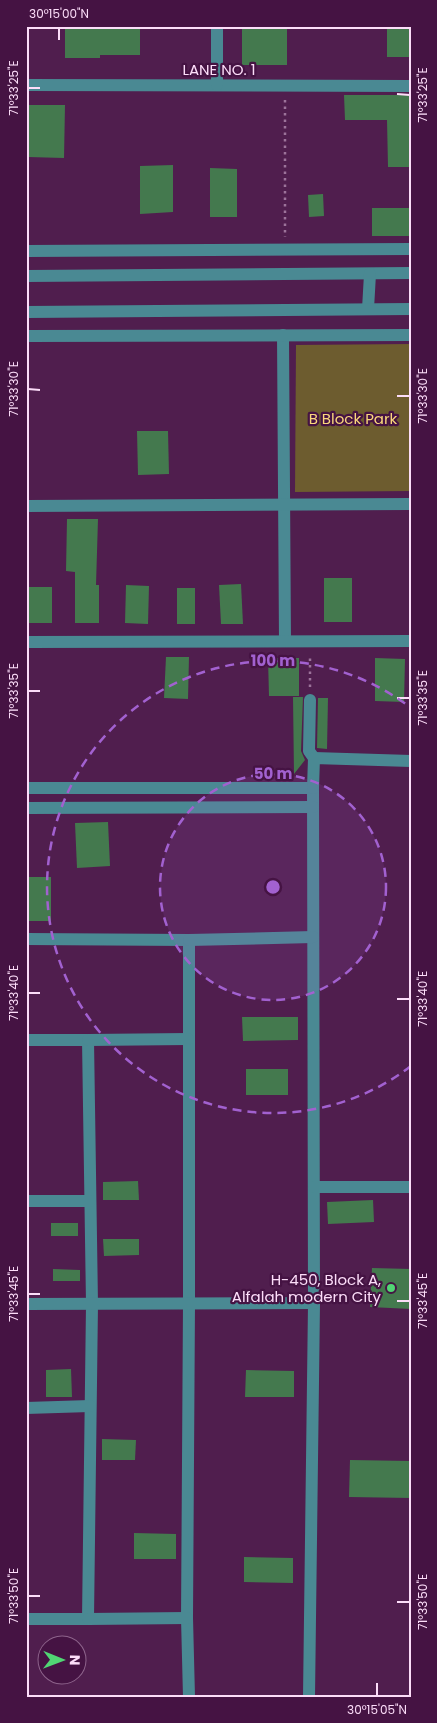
<svg xmlns="http://www.w3.org/2000/svg" width="437" height="1723" font-family="Poppins,sans-serif">
<style>
.green{fill:#6d5c2f}
.building{fill:#44794e}
.lines{fill:none;stroke-linecap:round;stroke-linejoin:round}
.path{stroke:#9c739a;stroke-width:2.5;stroke-dasharray:2.5 4;stroke-linecap:butt}
.minor{stroke:#4a8993;stroke-width:12}
.ticks{fill:none;stroke:#fcddf9;stroke-width:2}
.ring{fill:none;stroke:#a261d0;stroke-width:2.5;stroke-dasharray:9 6}
.poi-dot{fill:#51d674;stroke:#451343;stroke-width:2}
.labels{text-anchor:middle;dominant-baseline:central;stroke-width:4.5;stroke-linejoin:round;paint-order:stroke}
.street-label{font-size:15px;fill:#fcddf9;stroke:#451343}
.park-label{font-size:15px;fill:#fad77c;stroke:#451343}
.poi-label{font-size:15px;fill:#fcddf9;stroke:#451343;text-anchor:end}
.centre{fill:#a261d0;stroke:#451343;stroke-width:2.5}
.ring-label{font-size:15px;text-anchor:middle;font-weight:bold;fill:#a261d0;stroke:#451343;stroke-width:4.5;stroke-linejoin:round;paint-order:stroke}
.neatline{fill:none;stroke:#fcddf9;stroke-width:2}
.ticks-label{font-size:12px;text-anchor:middle;fill:#fcddf9}
</style>
<rect width="100%" height="100%" fill="#501e4e"/>
<polygon class="green" points="411,344 411,491 295,492 296,345"/>
<g class="building">
<polygon points="65,26 140,26 140,55 100,55 100,58 65,58"/>
<rect x="387" y="26" width="24" height="31"/>
<rect x="242" y="28" width="45" height="37"/>
<polygon points="344,95 409,95 410,167 388,167 387,120 345,120"/>
<polygon points="29,105 65,105 64,158 28,157"/>
<polygon points="173,165 173,212 140,214 140,166"/>
<polygon points="210,168 237,169 237,217 210,217"/>
<polygon points="323,194 324,216 309,217 308,195"/>
<rect x="372" y="208" width="39" height="28"/>
<polygon points="137,431 168,431 169,474 138,475"/>
<polygon points="67,519 98,519 96,585 99,585 99,623 75,623 75,572 66,571"/>
<rect x="324" y="578" width="28" height="44"/>
<polygon points="241,584 243,624 221,624 219,585"/>
<polygon points="126,585 149,586 148,624 125,623"/>
<rect x="27" y="587" width="25" height="36"/>
<rect x="177" y="588" width="18" height="36"/>
<polygon points="166,657 189,657 188,699 164,698"/>
<polygon points="268,658 299,658 299,696 269,696"/>
<polygon points="375,658 405,659 404,702 375,701"/>
<polygon points="293,697 303,697 301,751 305,760 294,774"/>
<polygon points="318,698 328,698 327,749 317,748"/>
<polygon points="108,822 110,866 77,868 75,823"/>
<polygon points="28,877 51,877 51,921 29,921"/>
<polygon points="242,1017 298,1017 298,1040 243,1041"/>
<rect x="246" y="1069" width="42" height="26"/>
<polygon points="138,1181 139,1200 103,1200 103,1182"/>
<polygon points="373,1200 374,1222 328,1224 327,1202"/>
<rect x="51" y="1223" width="27" height="13"/>
<polygon points="103,1239 139,1239 139,1255 104,1256"/>
<polygon points="372,1268 411,1269 411,1309 370,1307"/>
<polygon points="53,1269 80,1270 80,1281 53,1281"/>
<polygon points="71,1369 72,1397 46,1397 46,1370"/>
<polygon points="246,1370 294,1371 294,1397 245,1397"/>
<polygon points="102,1439 136,1440 135,1460 102,1460"/>
<polygon points="350,1460 411,1461 411,1498 349,1497"/>
<polygon points="134,1533 176,1534 176,1559 134,1559"/>
<polygon points="244,1557 293,1558 293,1583 244,1582"/>
</g>
<g class="lines">
<g class="path">
<polyline points="285,100 285,237"/>
<polyline points="310,687 310,655"/>
</g>
<g class="minor">
<polyline points="26,85 411,86"/>
<polyline points="217,85 217,26"/>
<polyline points="26,251 411,249"/>
<polyline points="26,276 411,273"/>
<polyline points="368,309 370,274"/>
<polyline points="26,312 411,309"/>
<polyline points="283,335 285,641"/>
<polyline points="26,336 411,335"/>
<polyline points="26,506 411,504"/>
<polyline points="26,642 411,641"/>
<polyline points="310,700 309,751 314,758"/>
<polyline points="26,788 313,788 314,1303 309,1697"/>
<polyline points="313,788 314,758 411,761"/>
<polyline points="26,808 313,807"/>
<polyline points="26,939 189,940 189,1303 187,1618 189,1697"/>
<polyline points="189,940 313,937"/>
<polyline points="26,1040 88,1040 92,1304 88,1619 26,1619"/>
<polyline points="88,1040 188,1039"/>
<polyline points="314,1187 411,1187"/>
<polyline points="26,1201 90,1201"/>
<polyline points="26,1304 314,1303"/>
<polyline points="26,1408 90,1406"/>
<polyline points="88,1619 187,1618"/>
</g>
</g>
<path class="ticks" d="M59,40v-12M28,88h12M397,94l13,1M28,389l12,1M397,396h13M28,691h12M397,698h13M28,993h12M397,999h13M28,1294h12M397,1301h13M28,1596h12M397,1602h13M377,1696v-13"/>
<circle cx="273" cy="887" r="113" fill="#a261d0" fill-opacity=".12"/>
<g class="ring">
<circle cx="273" cy="887" r="113"/>
<path d="M411 1066A226 226 0 1 1 411 708"/>
</g>
<circle class="poi-dot" cx="391" cy="1288" r="5"/>
<g class="labels">
<g class="street-label">
<text x="219" y="69">LANE NO. 1</text>
</g>
<g class="park-label">
<text x="353" y="418">B Block Park</text>
</g>
<g class="poi-label">
<text x="381" y="1279">H-450, Block A,<tspan x="381" dy="17">Alfalah modern City</tspan></text>
</g>
</g>
<circle cx="273" cy="887" r="8" class="centre"/>
<g class="ring-label">
<text x="273" y="666">100 m</text>
<text x="273" y="779">50 m</text>
</g>
<rect width="437" height="1723" fill="none" stroke="#451343" stroke-width="55"/>
<g transform="translate(62 1660) rotate(91)"><circle r="24" fill="#451343" stroke="#8e648c"/>
<path d="M0-4L9 19L0 12L-9 19Z" fill="#51d674"/>
<text y="-8" font-size="14" font-weight="bold" text-anchor="middle" fill="#fcddf9">N</text>
</g>
<rect x="28" y="28" width="382" height="1668" class="neatline"/>
<g class="ticks-label">
<text x="59" y="18">30°15'00"N</text>
<text transform="translate(14 88) rotate(-90)" y="4">71°33'25"E</text>
<text transform="translate(423 95) rotate(-90)" y="4">71°33'25"E</text>
<text transform="translate(14 389) rotate(-90)" y="4">71°33'30"E</text>
<text transform="translate(423 396) rotate(-90)" y="4">71°33'30"E</text>
<text transform="translate(14 691) rotate(-90)" y="4">71°33'35"E</text>
<text transform="translate(423 698) rotate(-90)" y="4">71°33'35"E</text>
<text transform="translate(14 993) rotate(-90)" y="4">71°33'40"E</text>
<text transform="translate(423 999) rotate(-90)" y="4">71°33'40"E</text>
<text transform="translate(14 1294) rotate(-90)" y="4">71°33'45"E</text>
<text transform="translate(423 1301) rotate(-90)" y="4">71°33'45"E</text>
<text transform="translate(14 1596) rotate(-90)" y="4">71°33'50"E</text>
<text transform="translate(423 1602) rotate(-90)" y="4">71°33'50"E</text>
<text x="377" y="1714">30°15'05"N</text>
</g>
</svg>
